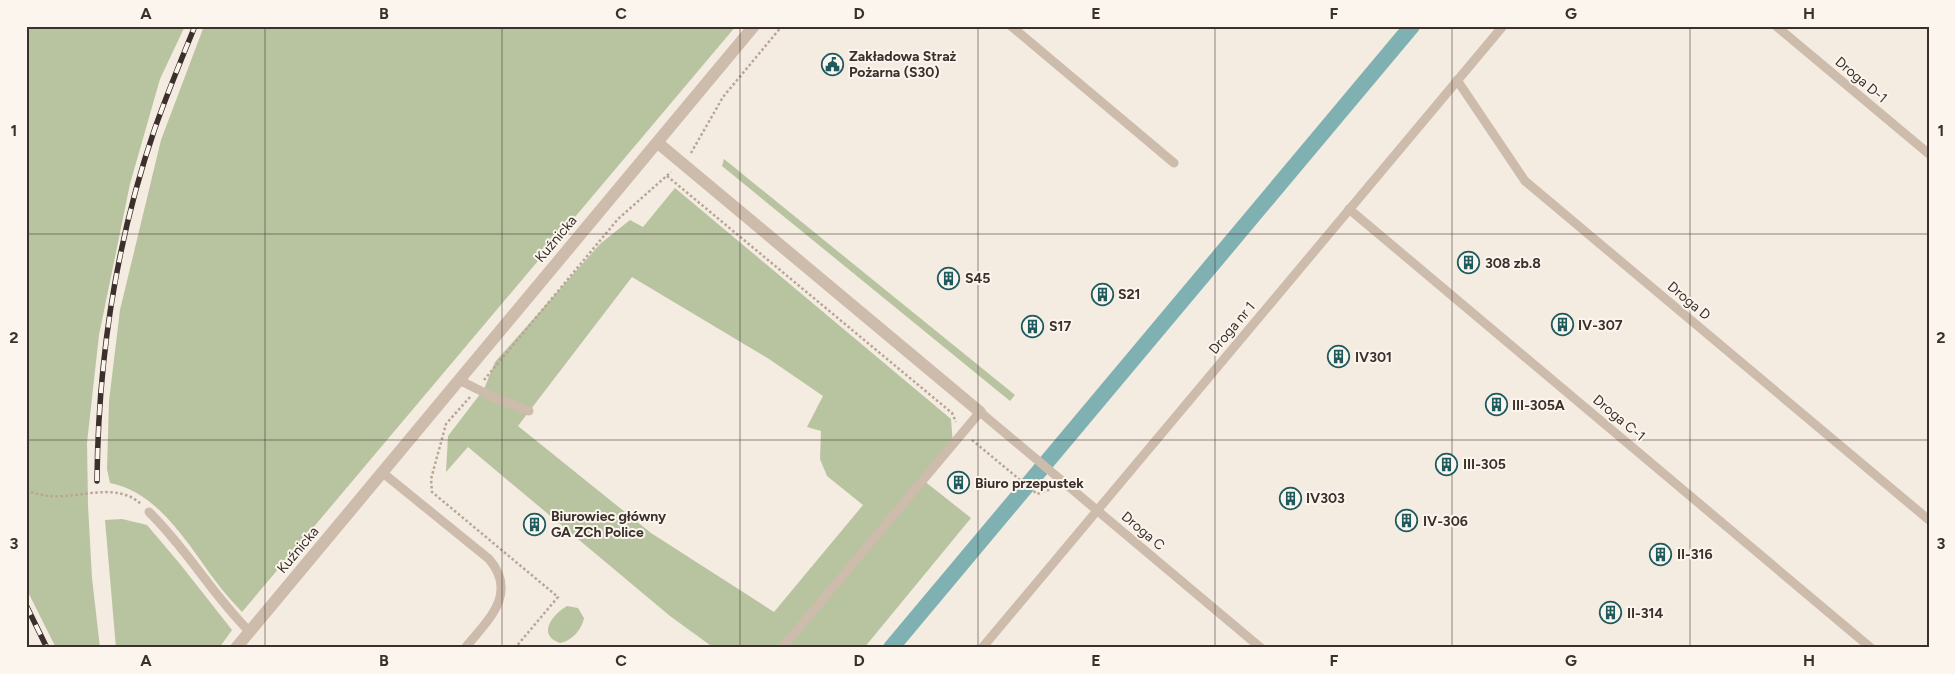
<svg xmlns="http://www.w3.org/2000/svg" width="1955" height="674" font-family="Figtree,sans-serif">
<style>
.green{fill:#b8c4a0;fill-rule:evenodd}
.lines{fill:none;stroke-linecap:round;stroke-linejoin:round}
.canal{stroke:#7fb0b2;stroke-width:16}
.path{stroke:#b9a596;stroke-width:2.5;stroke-dasharray:2.5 2.5;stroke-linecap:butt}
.service{stroke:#cdbbac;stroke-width:9}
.minor{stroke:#cdbbac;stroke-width:12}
.tertiary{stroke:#cdbbac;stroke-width:12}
.rail-casing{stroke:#3b302b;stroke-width:5.5}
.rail{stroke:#fbf5ee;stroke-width:4;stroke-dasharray:11;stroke-linecap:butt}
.grid{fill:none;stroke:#3b302b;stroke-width:1;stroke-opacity:0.55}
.labels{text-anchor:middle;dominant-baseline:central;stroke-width:4;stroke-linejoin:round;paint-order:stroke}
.poi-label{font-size:14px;font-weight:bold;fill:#3b302b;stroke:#fbf5ee;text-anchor:start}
.street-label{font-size:14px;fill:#3b302b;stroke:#fbf5ee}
.neatline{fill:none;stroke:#3b302b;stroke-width:2}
.grid-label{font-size:16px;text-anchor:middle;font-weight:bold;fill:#3b302b}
</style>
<rect width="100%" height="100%" fill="#f4ebe1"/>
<g class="green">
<polygon points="26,26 185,26 160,79 130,184 99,335 87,443 88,505 92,578 100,648 56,648 26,588"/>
<path d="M204,26h532l-494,586c-9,-10 -18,-19 -25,-29 -29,-38 -57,-90 -107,-100l-3,-14 2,-68 11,-91 41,-170z"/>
<polygon points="724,159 1015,395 1010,401 722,166"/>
<path d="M675,188l276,231 2,25 -30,36 48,38 -107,130h-150l-44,-32 -202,-169 -22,25 2,-36 36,-47 11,-27 105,-118 30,-24 13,7zM632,277l137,82 54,37 -16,31 14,4 -1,28 7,17 36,29 -89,107 -123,-79 -133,-107z"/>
<polygon points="122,519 147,525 180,564 232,630 219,648 116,648 105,520"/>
<path d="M567,606l11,2 6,10c-2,11 -12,23 -24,25 -24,-8 -7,-29 7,-37z"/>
</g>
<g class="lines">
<polyline class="canal" points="891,648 1412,26"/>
<g class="path">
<polyline points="691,153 723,97 782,26"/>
<polyline points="667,176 952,413 956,422"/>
<polyline points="484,380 618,219 671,172"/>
<polyline points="470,397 446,424 431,479 432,492 558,597 515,648"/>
<polyline points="972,440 1037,494 1054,488"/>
<path d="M26,491c8,2 16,4 23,5 30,3 67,-15 92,8"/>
</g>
<g class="service">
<polyline points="1011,26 1174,163"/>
<polyline points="1776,26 1929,154"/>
<polyline points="1457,80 1525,181 1929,520"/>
<polyline points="1349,209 1871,648"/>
<polyline points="459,380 493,397 529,411"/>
<path d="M383,473l106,86c30,35 -2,62 -24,89"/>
<path d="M149,512c38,37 63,82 100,119"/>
<polyline points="782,648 980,412 1261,648"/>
<polyline points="982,648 1503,26"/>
</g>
<polyline class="minor" points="658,143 980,412"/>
<polyline class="tertiary" points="236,648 754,26"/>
<defs>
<g id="rail">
<path d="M97,481c1,-119 19,-240 58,-353 12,-34 26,-68 40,-102"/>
<polyline points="26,605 47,648"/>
</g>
</defs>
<use href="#rail" class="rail-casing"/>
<use href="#rail" class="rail"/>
</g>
<path class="grid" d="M265,26v622M502,26v622M740,26v622M978,26v622M1215,26v622M1452,26v622M1690,26v622M26,234h1903M26,440h1903"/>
<defs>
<symbol id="civic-ring" viewBox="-11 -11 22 22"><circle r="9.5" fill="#fbf5ee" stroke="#1f5a5e" stroke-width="1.5"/><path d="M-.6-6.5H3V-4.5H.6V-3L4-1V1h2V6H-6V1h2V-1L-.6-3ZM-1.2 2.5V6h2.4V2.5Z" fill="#1f5a5e"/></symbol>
<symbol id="building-ring" viewBox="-11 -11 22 22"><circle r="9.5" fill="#fbf5ee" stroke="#1f5a5e" stroke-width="1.5"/><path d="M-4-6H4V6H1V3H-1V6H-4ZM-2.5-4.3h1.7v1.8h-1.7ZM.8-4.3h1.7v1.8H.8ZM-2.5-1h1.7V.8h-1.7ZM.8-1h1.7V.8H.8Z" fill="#1f5a5e"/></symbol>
</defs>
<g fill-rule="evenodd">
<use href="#civic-ring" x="820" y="52" width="25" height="25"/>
<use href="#building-ring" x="1456" y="250" width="25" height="25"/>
<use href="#building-ring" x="936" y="266" width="25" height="25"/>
<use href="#building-ring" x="1090" y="282" width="25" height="25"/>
<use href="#building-ring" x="1550" y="312" width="25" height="25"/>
<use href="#building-ring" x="1020" y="314" width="25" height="25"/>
<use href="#building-ring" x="1326" y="344" width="25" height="25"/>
<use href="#building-ring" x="1484" y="392" width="25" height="25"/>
<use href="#building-ring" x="1434" y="452" width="25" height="25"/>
<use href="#building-ring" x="946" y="470" width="25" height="25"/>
<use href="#building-ring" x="1278" y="486" width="25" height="25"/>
<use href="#building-ring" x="1394" y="508" width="25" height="25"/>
<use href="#building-ring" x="522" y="512" width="25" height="25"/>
<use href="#building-ring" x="1648" y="542" width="25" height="25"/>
<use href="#building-ring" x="1598" y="600" width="25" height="25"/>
</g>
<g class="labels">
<g class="poi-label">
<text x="849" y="56">Zakładowa Straż<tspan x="849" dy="16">Pożarna (S30)</tspan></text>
<text x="1485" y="263">308 zb.8</text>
<text x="965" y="278">S45</text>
<text x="1118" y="294">S21</text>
<text x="1578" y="325">IV-307</text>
<text x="1049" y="326">S17</text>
<text x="1355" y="357">IV301</text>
<text x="1512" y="405">III-305A</text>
<text x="1463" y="464">III-305</text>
<text x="975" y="483">Biuro przepustek</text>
<text x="1306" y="498">IV303</text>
<text x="551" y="516">Biurowiec główny<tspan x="551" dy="16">GA ZCh Police</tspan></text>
<text x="1423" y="521">IV-306</text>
<text x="1677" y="554">II-316</text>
<text x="1627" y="613">II-314</text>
</g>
<g class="street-label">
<text transform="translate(1861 80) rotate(40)">Droga D-1</text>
<text transform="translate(556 239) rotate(-50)">Kuźnicka</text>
<text transform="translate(1689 301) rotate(40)">Droga D</text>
<text transform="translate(1232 328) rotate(-50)">Droga nr 1</text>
<text transform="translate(1619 418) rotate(40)">Droga C-1</text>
<text transform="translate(1143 531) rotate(40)">Droga C</text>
<text transform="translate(298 550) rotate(-50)">Kuźnicka</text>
</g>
</g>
<rect width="1955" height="674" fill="none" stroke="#fbf5ee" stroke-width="55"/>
<rect x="28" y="28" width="1900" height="618" class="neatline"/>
<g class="grid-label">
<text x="146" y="19">A</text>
<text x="384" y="19">B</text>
<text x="621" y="19">C</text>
<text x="859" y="19">D</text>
<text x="1096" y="19">E</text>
<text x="1334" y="19">F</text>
<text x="1571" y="19">G</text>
<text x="1809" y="19">H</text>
<text x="14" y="136">1</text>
<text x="1941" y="136">1</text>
<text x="14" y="343">2</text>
<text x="1941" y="343">2</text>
<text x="14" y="549">3</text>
<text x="1941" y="549">3</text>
<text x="146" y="666">A</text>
<text x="384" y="666">B</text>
<text x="621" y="666">C</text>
<text x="859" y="666">D</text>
<text x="1096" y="666">E</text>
<text x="1334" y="666">F</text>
<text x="1571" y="666">G</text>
<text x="1809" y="666">H</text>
</g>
</svg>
